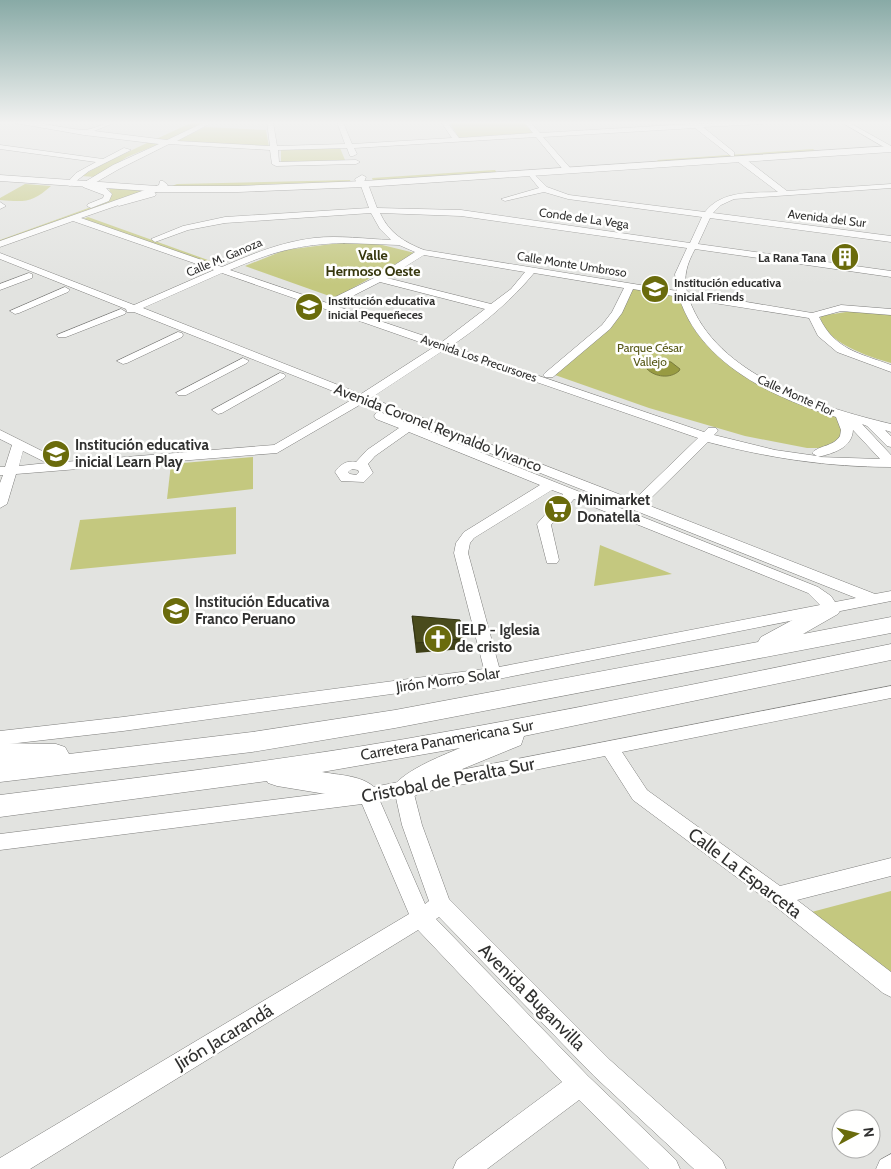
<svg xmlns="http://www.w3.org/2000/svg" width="891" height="1169" font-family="Cabin,sans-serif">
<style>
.green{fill:#c4c87f}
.water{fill:#989b42;stroke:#797b3d}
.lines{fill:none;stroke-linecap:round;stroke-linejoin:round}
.minor-casing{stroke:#7e7e7c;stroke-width:1}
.major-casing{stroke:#7e7e7c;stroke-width:1}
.highway-casing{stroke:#7e7e7c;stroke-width:1}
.minor{fill:#fff;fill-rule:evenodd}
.major{fill:#fff;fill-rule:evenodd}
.highway{fill:#fff;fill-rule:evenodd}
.wall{fill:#3f4018}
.building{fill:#494b1c;stroke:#333414}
.labels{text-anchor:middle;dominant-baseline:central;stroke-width:5;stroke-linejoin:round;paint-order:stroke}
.far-street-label{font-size:12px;fill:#313130;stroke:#fffffe}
.far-poi-label{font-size:12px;font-weight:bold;fill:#313130;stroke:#fffffe;text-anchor:start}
.far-park-label{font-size:12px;fill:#575918;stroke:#fffffe}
.far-neighbourhood-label{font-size:14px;font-weight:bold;fill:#36370d;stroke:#fffffe}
.street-label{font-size:15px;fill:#313130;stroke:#fffffe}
.poi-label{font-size:15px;font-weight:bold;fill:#313130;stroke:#fffffe;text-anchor:start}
.near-street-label{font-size:18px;fill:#313130;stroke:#fffffe}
</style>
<rect width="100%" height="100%" fill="#e2e3e0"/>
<g class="green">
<polygon points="193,122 208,122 169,140 154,140"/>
<polygon points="449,122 523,122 533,133 459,138"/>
<polygon points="205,127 266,130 269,147 177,141"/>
<polygon points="149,142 161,143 127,157 96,177 81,176 107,162"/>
<polygon points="340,148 345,160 281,163 281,150"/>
<polygon points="813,149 817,152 660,163 657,160"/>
<polygon points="495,170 497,173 373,181 372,178"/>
<polygon points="350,180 351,183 240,188 172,186 177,184"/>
<path d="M25,184l26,2c-19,17 -26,16 -51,14v-2z"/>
<polygon points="109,188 148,190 0,243 0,240 94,206 111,195"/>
<polygon points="88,217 219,264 214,266 83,219"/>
<polygon points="340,243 378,244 415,253 335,298 245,266 285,250"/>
<path d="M634,288l44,7c5,12 9,24 17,35 28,40 98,65 142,87l5,14 -4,10 -14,7h-17l-62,-12 -96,-28 -94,-33 44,-37z"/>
<path d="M846,312h19l26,3v48c-22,-6 -68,-21 -71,-47z"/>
<polygon points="253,457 253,489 167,499 171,464"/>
<polygon points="236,507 236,554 70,570 80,520"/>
<polygon points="600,545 672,574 594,586"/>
<polygon points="891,891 891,979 804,914"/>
</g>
<path class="water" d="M660,360l11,2 9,7 -1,2c-9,8 -24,6 -32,-2v-5z"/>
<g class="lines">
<defs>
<g id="minor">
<path d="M10,122c24,-3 48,6 73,8 11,0 21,-8 33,-8l-22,9 73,9 38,-18h8l-36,19 93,5 -3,-24h6l4,24 68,-2 -8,-22h6l9,22 100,-6 -11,-16h6l12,16 74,-5 -9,-11h6l10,11 150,-9 -1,-2 9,2 67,-2 -3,2 -59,3 31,25v4h-3l-36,-28 -152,9 29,33 -4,2h-3l-29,-35 -182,11 3,6 -4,2h-3l-3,-8 -69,2 1,12 77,-2 4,2 -4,2 -80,2 -4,-2 -2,-14 -101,-6 -50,25 -26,15 13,4 6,6 -3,7 -18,7 -4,-2 1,-2 15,-6 1,-3 -21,-8v-4l30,-18 46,-21 -75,-9z"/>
<polygon points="841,122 848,122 891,146 891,151"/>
<polygon points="0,145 103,159 124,148 131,150 89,171 70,186 66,184 76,173 96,162 0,149"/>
<path d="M737,157h6l44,34 104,-7v4l-157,11 -13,6 -8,8 178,23v6l-181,-24 -12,26 193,27v6l-196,-28c-8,15 -12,27 -8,43l125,21 29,-8 50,4v6l-50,-4 -22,6c16,33 40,36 72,48v7l-54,-20 -19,-16 -9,-18 -120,-19c27,77 131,108 202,125v8l-6,-2 6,6v11l-4,-1 -20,-20 -5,-2 29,31v12c-63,0 -122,-9 -183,-25l-63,62 230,90 16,-3v10l-398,79 -370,51 -123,14v-14l123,-14 361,-48 -30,-116 2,-10 8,-11 76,-47 -131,-53 -34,24 -7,8 5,9 -9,9 -23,-1 -6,-9c5,-7 11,-12 21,-10l11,-12 32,-22 -23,-9 -2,-3 2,-3 4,-1 27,11 3,-2 -47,-18 -86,50 -261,21 -9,30 -7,4v-25l3,-8h-3v-8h5l7,-22 -12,-6v-9l64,32 210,-17 79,-46 -219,-87h-7l-1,-3 -126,-50v-6l134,52 80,-35 -141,-49 -73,26v-6l159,-56 1,-4h3l5,4 -3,4 -84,29 141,49c30,-13 59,-25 92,-29 25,-3 52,1 77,2l-11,-11 -9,-16 -146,10 -37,7 -33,12 -4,-3 32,-13 42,-9 144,-9 -8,-22 -4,-1 -2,-6 7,-4 4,2 -2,5 4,2 9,24 84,2 229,33 12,-26 -134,-18 -24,-7 -39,9 -4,-2 38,-11 -13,-16 4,-2 17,17 22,8 136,17c17,-22 47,-19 73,-20l-41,-31zM380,213l81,3 226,32 -12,26 2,17 -253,-41c-20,-8 -35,-17 -44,-37zM344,243l55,2 16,7 -39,25 -45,22v4h8l41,-21 105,27 -43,33 -212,-72c41,-18 70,-26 114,-27zM424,255l101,17 -14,17 -20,15 -104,-26zM222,273l212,74 -73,47 -218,-86zM534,273l90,15 -12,24 -10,13 -57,48 -2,2 2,2h8l57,-48 12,-16 11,-24 46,8c21,67 95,101 157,120l5,13 -1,6c-7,11 -21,9 -28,17l5,3 -42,-6 -61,-15 4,-4 -2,-3h-8l-4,4 -253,-86c30,-20 61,-46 83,-73zM444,350l254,88 -64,62 -263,-102zM419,425l437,173 -21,4 -4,-6 -13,-9 -401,-160zM853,430l27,29 -62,-2c16,-4 34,-9 35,-27zM23,451l24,12 -28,3zM352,469l6,1 1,2 -3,3 -6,-1 -2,-2zM552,490l11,4 -26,30 10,39h10l2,-3 -8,-35 23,-26 234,94 12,12 -321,62 -31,-114 2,-10 4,-5z"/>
<polygon points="0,202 6,206 0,209"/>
<polygon points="29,273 32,274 32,278 0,290 0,284"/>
<polygon points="65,287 70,290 68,292 19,313 15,314 10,311"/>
<polygon points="121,309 126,312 125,314 66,337 58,337 57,335"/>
<polygon points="178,332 182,333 183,335 182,337 127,363 123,364 117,361"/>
<polygon points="243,358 249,361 247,363 186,395 178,395 176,393"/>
<polygon points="280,373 284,374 286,376 284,378 222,413 218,414 212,410"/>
<path d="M891,686v12l-269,54 25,38 133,96 111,-28v18l-94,24 94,72v25l-8,-4 -113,-91 -137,-102 -28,-44 -191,38 8,31 27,74 161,161 112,100 4,9h-32l-100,-93 -155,-159 -3,2 152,157 88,84 4,9h-31l-70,-69 -92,69h-34l4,-9 105,-78 -144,-152 -388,239h-30v-11l409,-244 -47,-110 -362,46v-16l368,-46zM396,798l6,27 27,76 -4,3 -45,-103z"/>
<polygon points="891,1154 891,1169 876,1169 880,1160"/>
</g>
<polygon id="major" points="891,146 891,152 364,187 238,192 154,192 156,194 155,196 119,206 114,203 115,201 149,191 0,181 0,175 157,186 238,186 364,181"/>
<g id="highway">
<polygon points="830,602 838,604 841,609 838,614 803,634 891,617 891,633 395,728 252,752 0,782 0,743 56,744 65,747 69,754 252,732 395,710 758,642 761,637 822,604"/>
<path d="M891,644v16l-367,76 -3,9 -66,27 -42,25 -9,4 -9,-4 -4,-7c9,-18 50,-34 69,-42l-138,24c21,4 48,3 59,24l-4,8 -9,3 -18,-9 -73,-12 -9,-3 -1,-2 -267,36v-22c135,-17 271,-33 405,-56 163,-28 324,-62 486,-95z"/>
</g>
</defs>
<use href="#minor" class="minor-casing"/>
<use href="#major" class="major-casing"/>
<use href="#highway" class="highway-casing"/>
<use href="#minor" class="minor"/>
<use href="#major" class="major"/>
<use href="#highway" class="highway"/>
</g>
<polygon class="wall" points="412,616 463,639 463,649 416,653 413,626"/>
<polygon class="building" points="412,616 460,620 463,639 416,643"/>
<linearGradient id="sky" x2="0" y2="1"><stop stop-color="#88aaa6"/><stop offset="0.43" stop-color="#f2f2f1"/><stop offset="1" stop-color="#f2f2f1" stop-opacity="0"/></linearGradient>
<rect width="891" height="285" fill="url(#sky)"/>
<defs>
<symbol id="building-disc" viewBox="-11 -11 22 22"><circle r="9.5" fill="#6a6b0c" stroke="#fffffe"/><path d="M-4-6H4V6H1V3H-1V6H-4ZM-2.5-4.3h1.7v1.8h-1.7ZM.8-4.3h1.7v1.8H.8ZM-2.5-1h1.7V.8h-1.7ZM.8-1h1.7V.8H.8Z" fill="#fff"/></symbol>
<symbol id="school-disc" viewBox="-11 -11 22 22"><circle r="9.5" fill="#6a6b0c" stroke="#fffffe"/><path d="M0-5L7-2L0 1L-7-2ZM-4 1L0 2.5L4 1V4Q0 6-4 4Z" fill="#fff"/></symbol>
<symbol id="supermarket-disc" viewBox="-11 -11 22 22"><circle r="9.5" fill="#6a6b0c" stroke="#fffffe"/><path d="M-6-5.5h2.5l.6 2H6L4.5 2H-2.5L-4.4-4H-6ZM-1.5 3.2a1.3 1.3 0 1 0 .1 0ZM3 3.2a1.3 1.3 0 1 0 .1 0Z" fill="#fff"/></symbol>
<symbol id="church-disc" viewBox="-11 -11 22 22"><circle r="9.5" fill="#6a6b0c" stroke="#fffffe"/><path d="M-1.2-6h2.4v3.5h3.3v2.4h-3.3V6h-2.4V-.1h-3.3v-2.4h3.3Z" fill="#fff"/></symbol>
</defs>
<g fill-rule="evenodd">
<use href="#building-disc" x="829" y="241" width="32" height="32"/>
<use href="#school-disc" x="639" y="273" width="32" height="32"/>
<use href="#school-disc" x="293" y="291" width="32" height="32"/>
<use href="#school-disc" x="40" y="438" width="32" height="32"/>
<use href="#supermarket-disc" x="542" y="493" width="32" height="32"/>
<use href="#school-disc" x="160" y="595" width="32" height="32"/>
<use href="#church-disc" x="422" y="623" width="32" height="32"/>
</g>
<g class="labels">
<g class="far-street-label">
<text transform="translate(584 218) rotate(8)">Conde de La Vega</text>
<text transform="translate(827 218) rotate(7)">Avenida del Sur</text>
<text transform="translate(224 257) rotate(-23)">Calle M. Ganoza</text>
<text transform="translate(572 264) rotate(9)">Calle Monte Umbroso</text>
<text transform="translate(479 358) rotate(19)">Avenida Los Precursores</text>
<text transform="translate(796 395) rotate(24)">Calle Monte Flor</text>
</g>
<g class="far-poi-label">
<text x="826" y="257" text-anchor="end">La Rana Tana</text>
<text x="674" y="282">Institución educativa<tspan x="674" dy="14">inicial Friends</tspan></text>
<text x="328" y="300">Institución educativa<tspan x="328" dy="14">inicial Pequeñeces</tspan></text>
</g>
<g class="far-park-label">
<text x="650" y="347">Parque César<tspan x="650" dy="14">Vallejo</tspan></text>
</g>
<g class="far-neighbourhood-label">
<text x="373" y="255">Valle<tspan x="373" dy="16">Hermoso Oeste</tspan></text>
</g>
<g class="street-label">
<text transform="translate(438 428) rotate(21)">Avenida Coronel Reynaldo Vivanco</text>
<text transform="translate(448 680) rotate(-8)">Jirón Morro Solar</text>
<text transform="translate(447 740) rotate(-10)">Carretera Panamericana Sur</text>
</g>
<g class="poi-label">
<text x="75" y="445">Institución educativa<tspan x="75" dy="17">inicial Learn Play</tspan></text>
<text x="577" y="500">Minimarket<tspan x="577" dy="17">Donatella</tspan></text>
<text x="195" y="602">Institución Educativa<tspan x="195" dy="17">Franco Peruano</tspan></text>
<text x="457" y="630">IELP - Iglesia<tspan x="457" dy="17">de cristo</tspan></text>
</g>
<g class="near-street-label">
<text transform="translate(448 780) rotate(-11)">Cristobal de Peralta Sur</text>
<text transform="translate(745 873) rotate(37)">Calle La Esparceta</text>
<text transform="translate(532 997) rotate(45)">Avenida Buganvilla</text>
<text transform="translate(224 1037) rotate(-31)">Jirón Jacarandá</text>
</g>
</g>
<g transform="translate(856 1134) rotate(83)"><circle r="24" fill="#fffffe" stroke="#adadac"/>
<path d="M0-4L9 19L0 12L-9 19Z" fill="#6a6b0c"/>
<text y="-8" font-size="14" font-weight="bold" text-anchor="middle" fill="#313130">N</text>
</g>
</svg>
